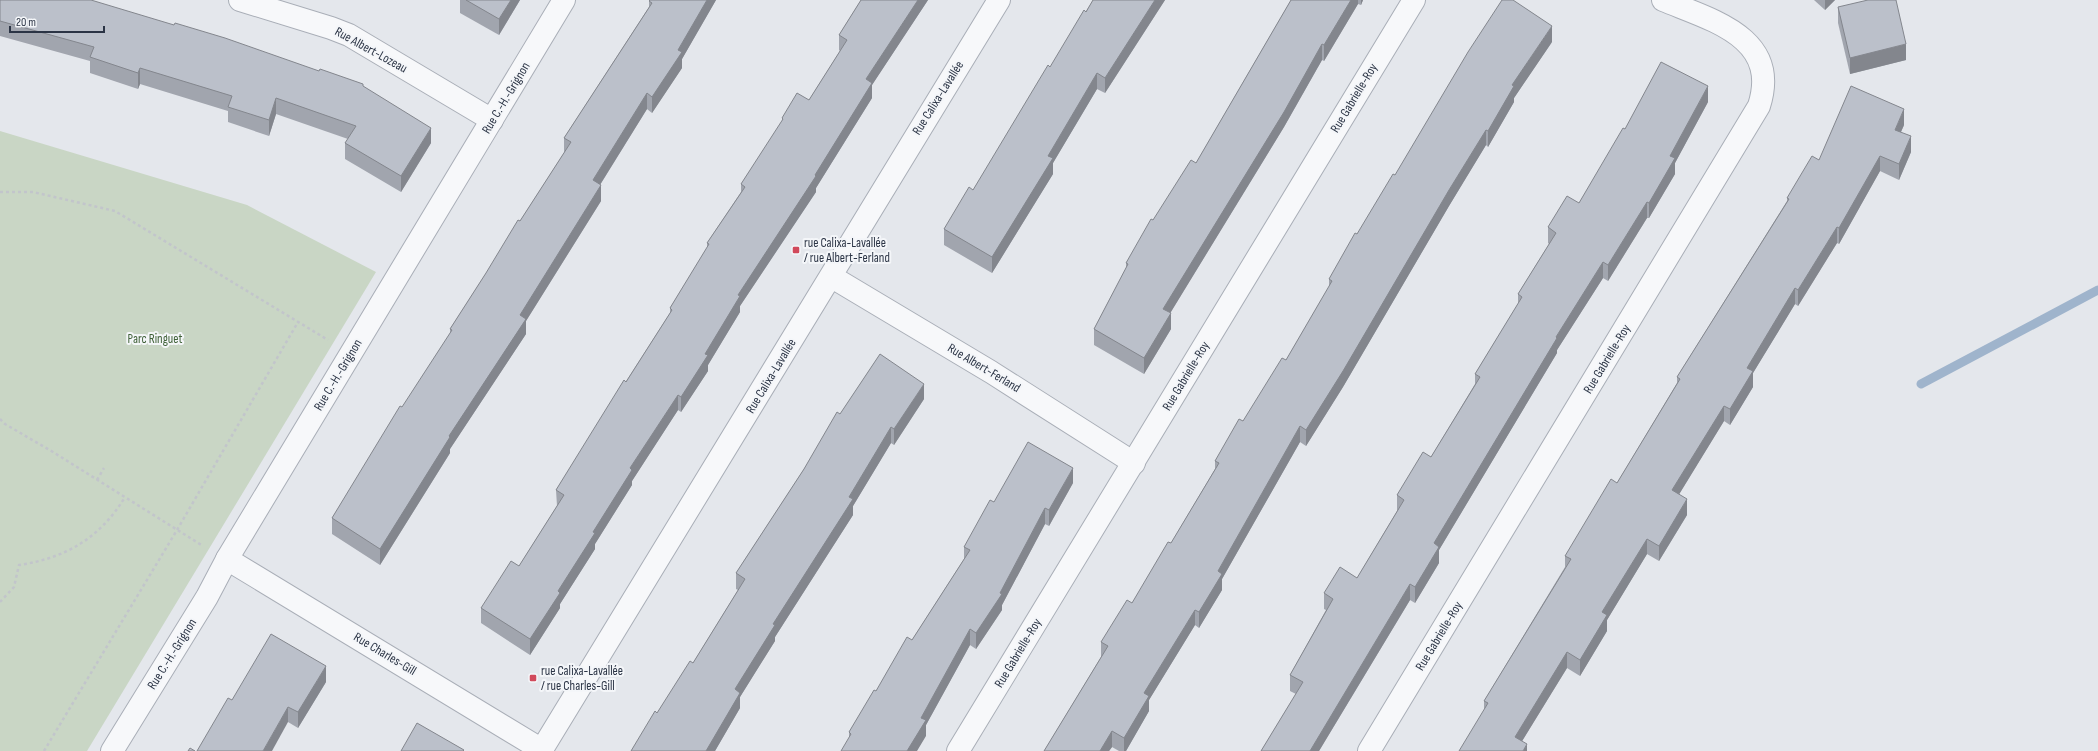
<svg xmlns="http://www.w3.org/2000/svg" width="2098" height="751" font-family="'Sofia Sans Condensed',sans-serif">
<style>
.green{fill:#c9d6c5}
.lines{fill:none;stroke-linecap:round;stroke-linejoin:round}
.stream{stroke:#9fb4cc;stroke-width:9}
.minor-casing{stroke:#a9aeb7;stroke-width:24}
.path{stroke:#c2c5cb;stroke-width:2.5;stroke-dasharray:3 3;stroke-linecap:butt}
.minor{stroke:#f7f8fa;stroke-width:22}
.wall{fill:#a1a5ae}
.shaded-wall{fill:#83868d}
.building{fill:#bbc0ca;stroke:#83868d}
.poi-dot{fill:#d1495b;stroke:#f4f6f9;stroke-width:1.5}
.labels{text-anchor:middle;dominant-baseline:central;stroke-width:4;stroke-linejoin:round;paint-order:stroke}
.street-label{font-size:13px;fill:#2b3445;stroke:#f4f6f9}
.poi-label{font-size:13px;fill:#2b3445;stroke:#f4f6f9;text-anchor:start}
.park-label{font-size:13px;fill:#3f6138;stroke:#f4f6f9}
</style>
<rect width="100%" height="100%" fill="#e4e7ec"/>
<polygon class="green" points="0,131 247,205 376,272 87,751 0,751"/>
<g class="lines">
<polyline class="stream" points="1921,384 2098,290"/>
<defs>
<g id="minor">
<polyline points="240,0 331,28 349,35 492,120"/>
<polyline points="832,277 991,372 1134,463"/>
<polyline points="227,559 542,750"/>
<polyline points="112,751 207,597 227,559 564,0"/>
<polyline points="541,751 999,0"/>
<polyline points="958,751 1414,0"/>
<path d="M1369,751l390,-645c22,-69 -48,-86 -96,-106"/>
</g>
</defs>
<use href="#minor" class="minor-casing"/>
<g class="path">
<polyline points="0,192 33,192 115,211 328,340"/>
<polyline points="0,419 5,424 53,452 203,546"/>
<polyline points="97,480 104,468"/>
<path d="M0,602l14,-15 5,-22c47,-7 81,-27 106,-68"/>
<polyline points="44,751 177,530 298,322"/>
</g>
<use href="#minor" class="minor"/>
</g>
<g class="wall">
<polygon points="0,0 363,87 431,143 401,192 345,159 345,143 348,139 276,114 269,136 228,122 228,111 140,84 138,89 90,73 90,61 0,36"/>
<polygon points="460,0 520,0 499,35 460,13"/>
<polygon points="716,0 682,59 682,68 652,113 647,109 600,185 601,201 526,321 526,334 450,449 450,453 380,565 332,534 332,518 450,334 450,329 564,153 564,138 649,7 649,1"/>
<polygon points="861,0 928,0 872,85 872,98 816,188 816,192 740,306 740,312 708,365 708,371 681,412 678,410 632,481 632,485 595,544 595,549 560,604 560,608 530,655 481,623 481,608 519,566 557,506 556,490 670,313 670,308 707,248 707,243 741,192 741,184 782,122 782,118 809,100 840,51 839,50 839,35"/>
<polygon points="1093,0 1165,0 1105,93 1097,89 1053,163 1053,174 992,273 944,245 944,229 973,190"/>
<polygon points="1291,0 1363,0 1361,5 1358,4 1324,61 1322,60 1284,127 1170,313 1171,329 1144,374 1094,345 1094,329 1126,268 1126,263 1153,220 1196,163"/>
<polygon points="1814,0 1835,0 1825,10"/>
<polygon points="1838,7 1906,60 1850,74 1838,23"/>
<polygon points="1552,42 1514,98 1514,102 1488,147 1486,145 1449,206 1343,387 1306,446 1300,442 1222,579 1222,590 1199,628 1195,625 1149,700 1149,711 1126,751 1119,751 1112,747 1109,751 1044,751 1101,657 1101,642 1132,603 1171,543 1215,469 1215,461 1286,360 1329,287 1329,279 1395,175"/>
<polygon points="1708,102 1675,163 1675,174 1649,218 1647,218 1608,281 1603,278 1557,350 1557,353 1439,550 1439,563 1415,603 1410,600 1319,751 1261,751 1296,694 1290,691 1290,675 1326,610 1324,609 1324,593 1357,578 1397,511 1397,495 1431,457 1475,384 1475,374 1518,304 1518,294 1549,244 1548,243 1548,227 1579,203 1625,129"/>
<polygon points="1904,125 1901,132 1911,152 1899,180 1880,171 1839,244 1837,243 1798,306 1795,304 1753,373 1753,387 1730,425 1724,421 1679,494 1687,515 1659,561 1647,554 1607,620 1607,631 1580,676 1567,668 1522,741 1527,751 1484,709 1484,701 1565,567 1565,556 1617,483 1677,383 1677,377 1787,201 1787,198 1819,160"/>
<polygon points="924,399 894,445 891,443 853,506 853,515 775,637 775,641 740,697 740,708 715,751 631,751 657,713 693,663 738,590 736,589 736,573 840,414"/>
<polygon points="1073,483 1049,526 1045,524 1002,605 1002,610 976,649 970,645 926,725 926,736 849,738 849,732 876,691 912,640 964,559 964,547 994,502"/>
<polygon points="326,682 298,728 288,722 232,700"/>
</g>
<g class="shaded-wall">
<polygon points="511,0 520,0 499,35 499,19"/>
<polygon points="707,0 716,0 682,59 682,68 652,113 652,97 678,50"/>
<polygon points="918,0 928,0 872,85 872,98 816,188 816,192 740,306 740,312 708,365 708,371 681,412 681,397 738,295 815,175 866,79"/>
<polygon points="1155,0 1165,0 1105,93 1105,78"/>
<polygon points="1351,0 1358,0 1358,4 1324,61 1324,45"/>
<polygon points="1361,0 1363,0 1361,5"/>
<polygon points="1825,0 1835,0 1825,10"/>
<polygon points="1552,26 1552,42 1514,98 1514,102 1488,147 1488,131 1512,85"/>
<polygon points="1322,44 1322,60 1284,127 1163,325 1163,309"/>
<polygon points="1906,44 1906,60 1850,74 1850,58"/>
<polygon points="140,68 140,84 138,89 138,73"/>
<polygon points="1097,73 1097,89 1053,163 1053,174 992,273 992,257 1048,156"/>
<polygon points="1708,86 1708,102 1675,163 1675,174 1649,218 1649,203 1670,156"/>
<polygon points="647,93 647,109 593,196 593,180"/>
<polygon points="276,98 276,114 269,136 269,120"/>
<polygon points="1904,109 1904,125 1895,145 1895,130"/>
<polygon points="431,128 431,143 401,192 401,176"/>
<polygon points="1486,130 1486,145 1449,206 1343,387 1306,446 1306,430 1449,190"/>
<polygon points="1911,136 1911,152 1899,180 1899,164"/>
<polygon points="1880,156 1880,171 1839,244 1839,228"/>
<polygon points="601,185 601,201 526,321 526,334 450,449 450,453 380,565 380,549 520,315"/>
<polygon points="1647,202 1647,218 1608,281 1608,265"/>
<polygon points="1837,227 1837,243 1798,306 1798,290"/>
<polygon points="1603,262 1603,278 1557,350 1557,353 1439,550 1439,563 1415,603 1415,587 1434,543 1556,337"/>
<polygon points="1795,288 1795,304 1753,373 1753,387 1730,425 1730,409 1747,368"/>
<polygon points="1171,313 1171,329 1144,374 1144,358"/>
<polygon points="924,384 924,399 894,445 894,429"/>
<polygon points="678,395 678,410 632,481 632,485 595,544 595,549 560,604 560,608 530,655 530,639 558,591 630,468"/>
<polygon points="1724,406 1724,421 1672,506 1672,490"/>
<polygon points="1300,426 1300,442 1222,579 1222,590 1199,628 1199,612 1218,571"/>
<polygon points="891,427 891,443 853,506 853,515 775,637 775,641 740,697 740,708 715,751 706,751 735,689 773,624"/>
<polygon points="1073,468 1073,483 1049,526 1049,510"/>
<polygon points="1687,499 1687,515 1659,561 1659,546"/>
<polygon points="1045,508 1045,524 1002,605 1002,610 976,649 976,633 1000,593"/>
<polygon points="1647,539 1647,554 1607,620 1607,631 1580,676 1580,660 1602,612"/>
<polygon points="1410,584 1410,600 1319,751 1310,751"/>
<polygon points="1195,610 1195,625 1149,700 1149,711 1126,751 1124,751 1124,738 1144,693"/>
<polygon points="970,629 970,645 926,725 926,736 917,751 907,751 921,718"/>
<polygon points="1567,652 1567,668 1516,751 1515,737"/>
<polygon points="326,666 326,682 298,728 298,712"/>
<polygon points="288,707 288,722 272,751 263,751"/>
<polygon points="1112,731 1112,747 1109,751 1100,751"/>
<polygon points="1527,744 1527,751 1523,751"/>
</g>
<g class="building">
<polygon points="0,0 91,0 174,25 175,23 225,38 319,71 320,69 363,84 363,86 431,128 401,176 345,143 356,126 276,98 269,120 228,107 232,96 140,68 138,73 90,57 94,47 0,21"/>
<polygon points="466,0 511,0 499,19"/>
<polygon points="650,0 707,0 678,50 682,52 652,97 647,93 593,180 601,185 520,315 526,319 449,436 450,437 380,549 332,518 400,406 402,407 452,330 450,329 486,273 518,220 520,221 571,142 564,138 652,3 649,1"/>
<polygon points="861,0 918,0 866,79 872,83 815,175 816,176 738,295 740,296 705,354 708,355 681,397 678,395 630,468 632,470 593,532 595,533 558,591 560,593 530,639 481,608 511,561 519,566 564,495 556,490 624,380 626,382 672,310 670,308 709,244 707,243 745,187 741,184 783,119 782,118 797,93 809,100 847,40 839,35"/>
<polygon points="1093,0 1155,0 1105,78 1097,73 1048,156 1053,158 992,257 944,229 969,187 973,190 1048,65 1050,67 1084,10 1086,12"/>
<polygon points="1291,0 1351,0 1324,45 1322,44 1284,112 1163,309 1171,313 1144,358 1094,329 1128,264 1126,263 1151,219 1153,220 1191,160 1196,163"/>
<polygon points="1502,0 1513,0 1552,26 1512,85 1514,86 1488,131 1486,130 1449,190 1343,371 1306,430 1300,426 1218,571 1222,574 1199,612 1195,610 1144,693 1149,696 1124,738 1112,731 1100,751 1044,751 1108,646 1101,642 1127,600 1132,603 1168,542 1171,543 1219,463 1215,461 1239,419 1243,421 1282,358 1286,360 1332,281 1329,279 1355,233 1357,234 1393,174 1395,175 1468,52"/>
<polygon points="1868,0 1896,0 1906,44 1850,58 1838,7"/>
<polygon points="1661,62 1708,86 1670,156 1675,158 1649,203 1647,202 1608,265 1603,262 1556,337 1557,338 1434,543 1439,547 1415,587 1410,584 1310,751 1261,751 1303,682 1290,675 1333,599 1324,593 1340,567 1357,578 1404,500 1397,495 1423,452 1431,457 1480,377 1475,374 1522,297 1518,294 1556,233 1548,227 1567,196 1579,203 1623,128 1625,129"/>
<polygon points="1851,86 1904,109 1895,130 1911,136 1899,164 1880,156 1839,228 1837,227 1798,290 1795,288 1747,368 1753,371 1730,409 1724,406 1672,490 1687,499 1659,546 1647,539 1602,612 1607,615 1580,660 1567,652 1515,737 1527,744 1523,751 1459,751 1488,703 1484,701 1571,559 1565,556 1611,479 1617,483 1680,379 1677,377 1789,199 1787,198 1812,156 1819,160"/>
<polygon points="880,354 924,384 894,429 891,427 849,497 853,499 773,624 775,625 735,689 740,693 706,751 631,751 655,711 657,713 690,661 693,663 745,579 736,573 804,469 837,412 840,414"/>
<polygon points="1028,442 1073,468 1049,510 1045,508 1000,593 1002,594 976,633 970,629 921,718 926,720 907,751 841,751 851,734 849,732 874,690 876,691 907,637 912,640 970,550 964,547 990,500 994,502"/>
<polygon points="271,634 326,666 298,712 288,707 263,751 197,751 228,698 232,700"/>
<polygon points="417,723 464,750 463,751 401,751"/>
<polygon points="190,748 195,751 188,751"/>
</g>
<g class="poi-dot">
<rect x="792" y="246" width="8" height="8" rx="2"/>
<rect x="529" y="674" width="8" height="8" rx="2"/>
</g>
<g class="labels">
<g class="street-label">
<text transform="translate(371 50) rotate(29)">Rue Albert-Lozeau</text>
<text transform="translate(506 98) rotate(-59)">Rue C.-H.-Grignon</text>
<text transform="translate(938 98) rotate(-58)">Rue Calixa-Lavallée</text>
<text transform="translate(1354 98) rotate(-59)">Rue Gabrielle-Roy</text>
<text transform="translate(1607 359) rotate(-59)">Rue Gabrielle-Roy</text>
<text transform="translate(984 368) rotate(31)">Rue Albert-Ferland</text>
<text transform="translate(338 375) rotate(-59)">Rue C.-H.-Grignon</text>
<text transform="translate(771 376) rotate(-59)">Rue Calixa-Lavallée</text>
<text transform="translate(1186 376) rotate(-59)">Rue Gabrielle-Roy</text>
<text transform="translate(1439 636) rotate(-59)">Rue Gabrielle-Roy</text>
<text transform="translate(1018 653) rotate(-59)">Rue Gabrielle-Roy</text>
<text transform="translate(172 654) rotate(-58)">Rue C.-H.-Grignon</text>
<text transform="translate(385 654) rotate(31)">Rue Charles-Gill</text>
</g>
<g class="poi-label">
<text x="804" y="243">rue Calixa-Lavallée<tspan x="804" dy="15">/ rue Albert-Ferland</tspan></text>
<text x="541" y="671">rue Calixa-Lavallée<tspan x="541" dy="15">/ rue Charles-Gill</tspan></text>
</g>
<g class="park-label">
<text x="155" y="339">Parc Ringuet</text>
</g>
</g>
<path d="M10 26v6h94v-6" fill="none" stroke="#2b3445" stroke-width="2"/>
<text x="16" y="26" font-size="12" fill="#2b3445" stroke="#f4f6f9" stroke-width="3" paint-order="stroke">20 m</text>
</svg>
